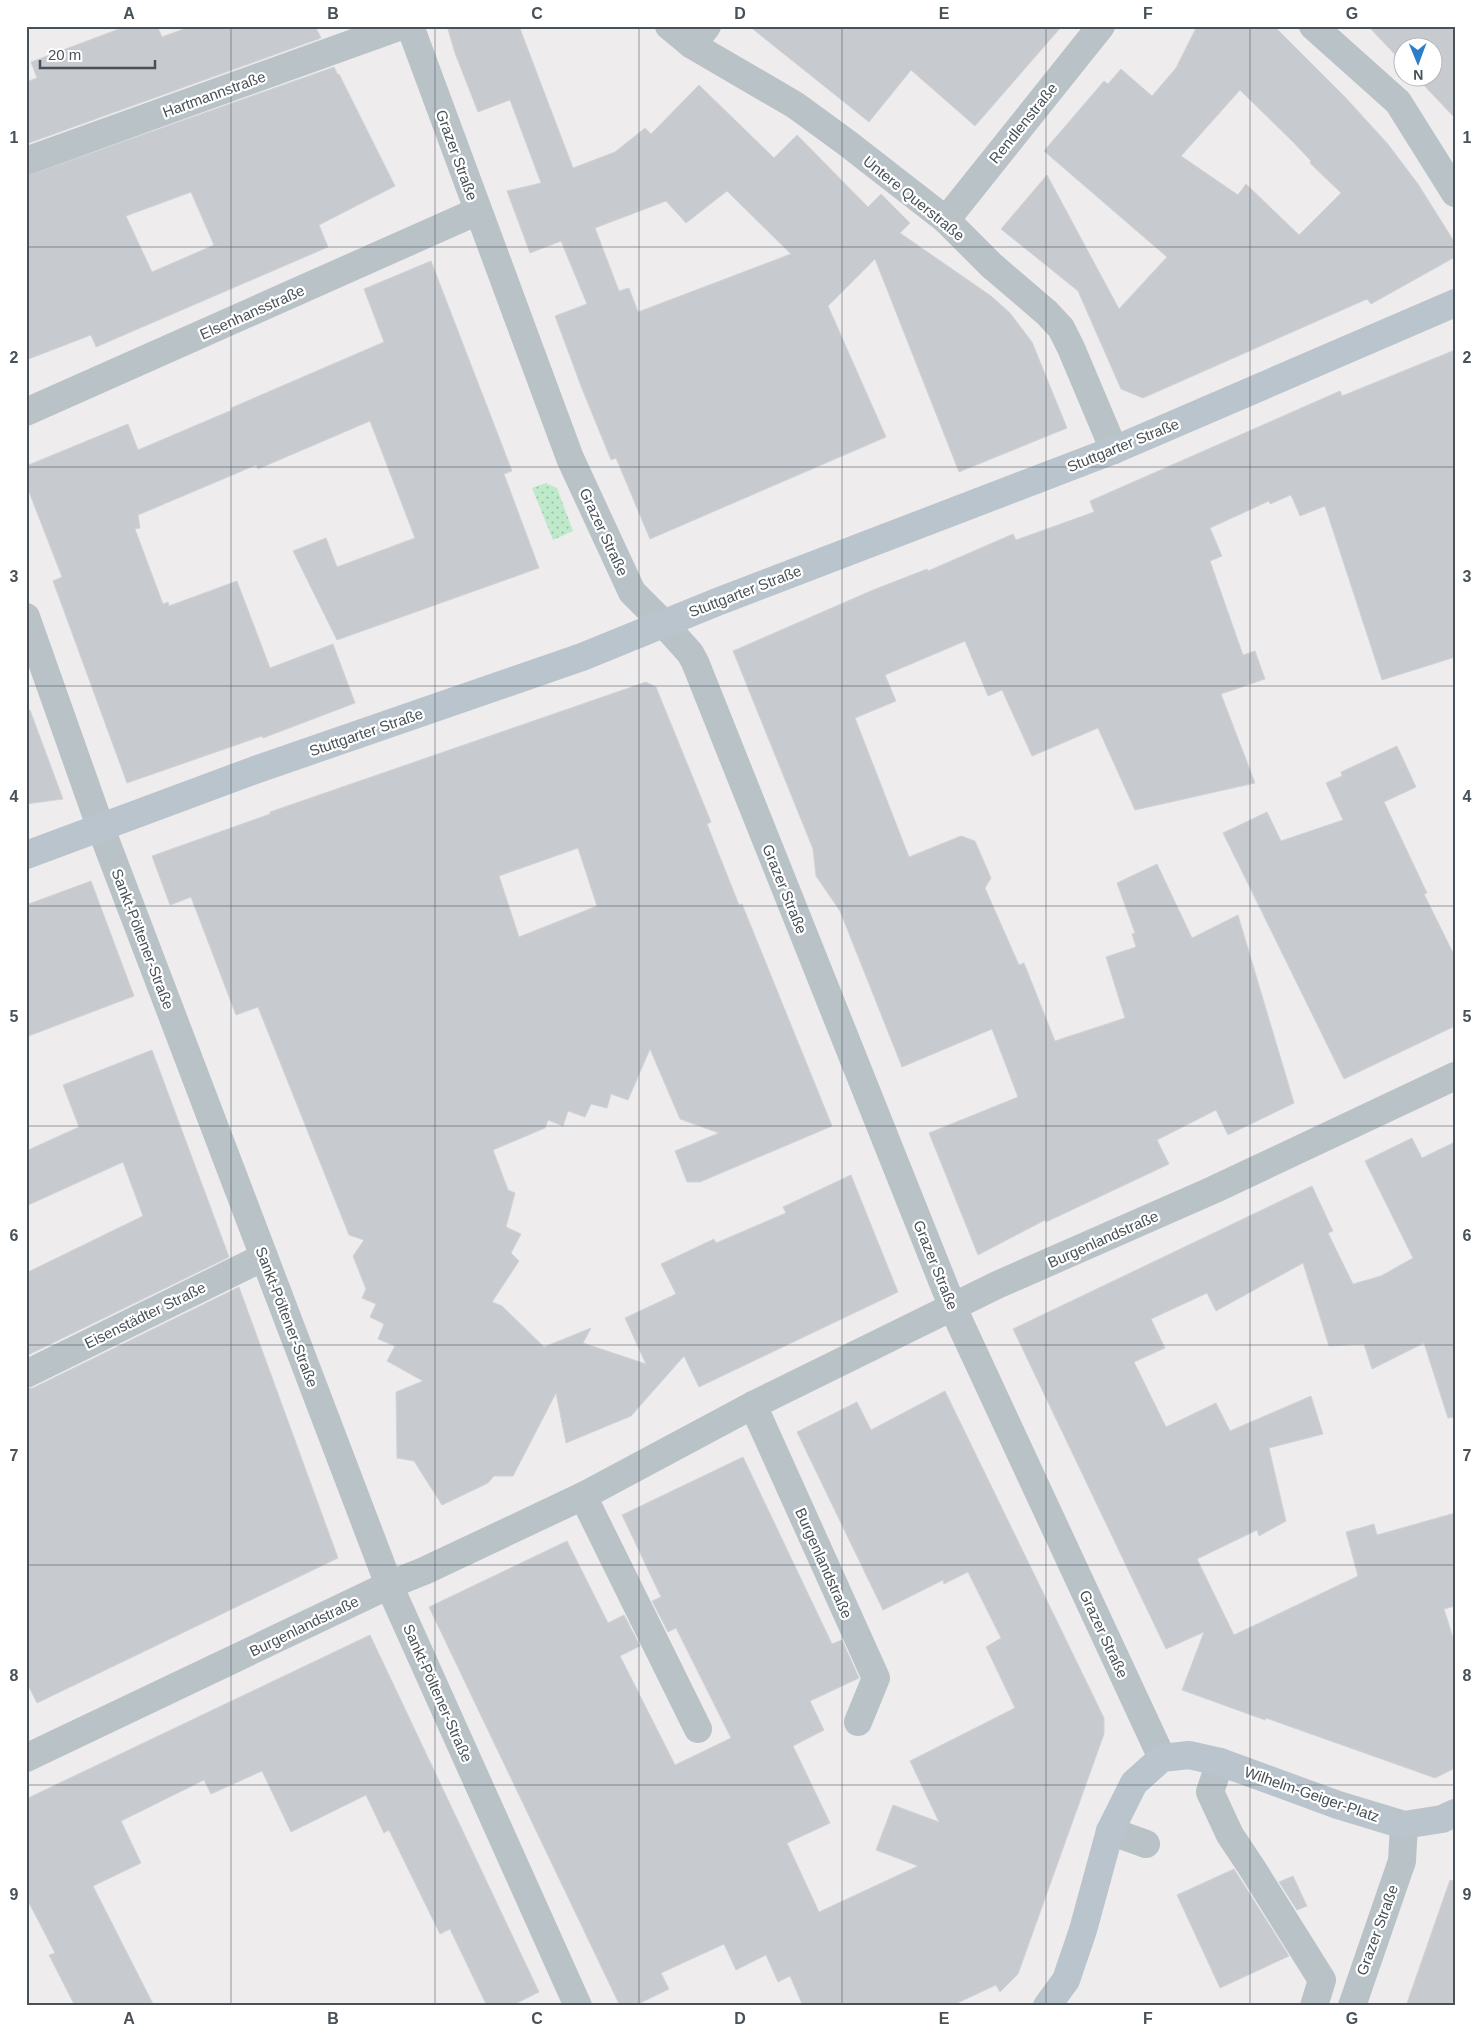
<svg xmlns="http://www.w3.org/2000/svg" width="1481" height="2032" font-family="Arial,sans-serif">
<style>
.grass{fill:url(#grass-dots)}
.building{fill:#c7cacf;stroke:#d1d3d7;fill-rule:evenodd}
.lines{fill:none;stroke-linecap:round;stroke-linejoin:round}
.street{stroke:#b9c2c7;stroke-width:28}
.secondary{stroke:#bac4cc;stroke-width:28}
.grid{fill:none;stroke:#475157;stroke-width:1;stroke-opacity:0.55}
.labels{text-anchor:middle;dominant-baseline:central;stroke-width:4.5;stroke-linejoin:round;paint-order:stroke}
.street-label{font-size:15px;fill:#475157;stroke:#fff}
.neatline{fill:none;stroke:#475157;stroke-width:2}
.grid-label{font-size:16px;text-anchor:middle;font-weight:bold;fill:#475157}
</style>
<defs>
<pattern id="grass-dots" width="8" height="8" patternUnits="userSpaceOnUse" patternTransform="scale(1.25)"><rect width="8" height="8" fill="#bfe9cb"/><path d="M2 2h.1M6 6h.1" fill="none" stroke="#9dbfa8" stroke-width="1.8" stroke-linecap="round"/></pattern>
</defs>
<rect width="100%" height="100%" fill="#efeced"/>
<polygon class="grass" points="546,483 557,488 573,531 553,540 532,488"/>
<g class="building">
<polygon points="127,26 157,26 162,37 192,26 315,26 321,38 26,144 26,82 37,78 31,62"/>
<path d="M447,26h72l54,142 42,-16 30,-24 6,6 48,-49 75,73 23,-23 71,72 13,-13 29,29 -10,10 91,63 19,17 22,29 35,86 -108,44 -84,-213 -47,47 58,131 -236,102 -34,-81 -5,2 -30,-74 -26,-70 32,-12 -26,-63 -31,12 -23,-62 34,-8 -31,-83 -32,12 -23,-59zM727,191l64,63 -153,58 -9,-24 -10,3 -24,-63 71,-27 20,22z"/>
<polygon points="749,26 1062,26 975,126 911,70 869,122"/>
<path d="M1197,26h77l71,71 42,46 31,41 37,59v14l-84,47 -4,-5 -224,99 -22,-9 -43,-98 -77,-62 46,-54 72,134 48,-52 -123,-106 60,-70 4,3 13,-15 31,27 24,-28zM1240,90l54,53 17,18 -1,2 31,30 -42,42 -53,-51 -8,11 -57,-39z"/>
<polygon points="1368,26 1455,26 1455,118 1417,78 1434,78 1434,48 1404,48 1404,64"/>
<path d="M334,67l4,8 1,-1 56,112 -76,39 9,22 -232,100 -5,-12 -65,25v-184zM191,192l23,53 -62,27 -26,-56z"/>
<polygon points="431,261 512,471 504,474 539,568 337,640 293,551 326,538 337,567 415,538 370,421 258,469 256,465 138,515 140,528 135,529 163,604 168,602 169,606 237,581 270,668 333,644 355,703 263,738 262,736 127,783 53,581 62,577 26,484 26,466 128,424 138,450 232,410 231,408 384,342 364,289"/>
<polygon points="1455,350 1455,657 1382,680 1325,506 1300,516 1291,495 1270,504 1269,501 1210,528 1222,556 1210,561 1243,655 1255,651 1265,679 1221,694 1255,783 1135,810 1098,728 1032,756 1002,690 988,696 965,641 885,675 896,701 855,718 909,857 961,836 975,841 991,878 985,888 1019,965 1024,963 1055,1041 1125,1018 1106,957 1136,947 1132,934 1135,933 1117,883 1157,864 1192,938 1238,915 1294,1103 1228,1135 1216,1110 1157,1140 1169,1164 1046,1222 1045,1220 978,1255 929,1133 1018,1097 992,1029 902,1067 840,911 816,876 813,849 733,651 873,590 927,569 928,571 1013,534 1016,540 1094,512 1090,501 1340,391 1342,396"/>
<path d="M646,682l10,5 55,135 -4,2 9,23 23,58 3,-1 90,222 -132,56h-13l-12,-31 44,-18 -39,-14 -30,-70 -22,51 -17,-6 -4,14 -16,-4 -6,13 -17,-6 -5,15 -15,-6 -3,8 -52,22 15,40 7,3 -9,34 15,7 -10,19 8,8 -27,41 10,4 42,41 47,-19 -8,15 63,21 -21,-46 51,-24 -15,-30 53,-25 2,4 70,-30 -3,-6 68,-32 47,117 -199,95 -15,-31 -53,60 -65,27 -10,-50 -43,83h-19l-6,7 -46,22 -28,-44 -17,-3 -1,-66 27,-11 -36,-20 8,-15 -17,-7 6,-15 -14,-7 6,-13 -14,-6 4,-9 -13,-33 11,-16 -15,-5 -91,-228 -22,8 -45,-118 -21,8 -18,-49 118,-42v-2zM578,848l19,58 -78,31 -20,-61z"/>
<polygon points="30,710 63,799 26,804 26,711"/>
<polygon points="1397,746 1416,787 1384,802 1427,893 1424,894 1455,957 1455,1026 1344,1079 1223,833 1267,812 1281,841 1343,820 1326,783 1342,776 1341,772"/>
<polygon points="91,881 134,996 26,1037 26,905"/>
<polygon points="152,1050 229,1257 26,1356 26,1273 143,1216 123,1162 26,1206 26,1151 79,1127 63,1085"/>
<polygon points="1412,1138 1422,1158 1455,1142 1455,1417 1448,1418 1424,1343 1372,1369 1364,1344 1329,1346 1303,1263 1216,1311 1207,1293 1151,1319 1165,1348 1134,1362 1166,1427 1216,1403 1230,1431 1311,1396 1323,1434 1269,1448 1286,1521 1259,1536 1257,1530 1197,1559 1234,1635 1358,1576 1346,1532 1374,1524 1377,1535 1455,1513 1455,1606 1444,1609 1455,1644 1455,1768 1435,1778 1266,1718 1265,1720 1182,1690 1204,1632 1166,1649 1013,1329 1312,1186 1333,1231 1328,1233 1353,1284 1381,1276 1413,1258 1365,1161"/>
<polygon points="239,1287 338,1558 37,1703 26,1681 26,1389 33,1388"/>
<polygon points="945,1391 1104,1718 1104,1734 1018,1974 1000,1992 996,1985 951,2006 803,2006 790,1976 778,1982 766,1955 736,1970 724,1944 661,1973 669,1989 634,2006 620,2006 429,1607 567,1541 608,1623 624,1615 640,1646 620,1656 675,1765 731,1738 676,1628 668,1632 652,1601 661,1597 622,1515 743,1457 832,1644 842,1640 859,1678 810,1701 824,1730 793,1746 830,1823 787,1843 819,1912 918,1866 876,1850 893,1805 939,1822 910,1761 1015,1708 986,1647 1001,1638 968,1572 944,1584 943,1580 883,1610 797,1432 857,1402 871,1430"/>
<polygon points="370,1635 539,1992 511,2006 487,2006 450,1929 440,1934 389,1830 384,1833 366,1795 291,1832 262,1771 211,1794 204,1780 121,1821 141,1863 93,1886 154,2006 75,2006 49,1955 55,1953 26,1897 26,1799"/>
<polygon points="1234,1869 1289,1956 1220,1988 1177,1895"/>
<polygon points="1293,1876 1307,1906 1297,1910 1279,1882"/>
<polygon points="1450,1880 1455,1881 1455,2006 1406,2006"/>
</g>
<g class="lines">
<g class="street">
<polyline points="410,26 570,458 632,592 663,623 690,653 695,662 953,1308 1162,1758"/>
<polyline points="669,26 692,45 795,105 847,143 946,220 991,265 1047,313 1061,328 1071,348 1114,450"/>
<polyline points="1313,26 1398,102 1455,193"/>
<polyline points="692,45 707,26"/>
<polyline points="26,161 401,26"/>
<polyline points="946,220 1101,26"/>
<polyline points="26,412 478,211"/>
<polyline points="26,617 100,826 389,1585 578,2006"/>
<polyline points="26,1374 264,1257"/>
<polyline points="753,1405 876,1678 858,1722"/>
<polyline points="583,1496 698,1729"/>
<polyline points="26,1758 389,1585 424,1571 583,1496 753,1405 997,1285 1213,1190 1455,1076"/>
<polyline points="1220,1762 1210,1792 1230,1835 1252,1868 1322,1980 1314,2006"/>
<polyline points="1110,1831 1146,1844"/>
<polyline points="1352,2006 1402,1861 1404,1825"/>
</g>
<g class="secondary">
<polyline points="26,855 255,770 582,657 717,602 1114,450 1455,303"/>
<polyline points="1047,2006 1066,1980 1083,1930 1110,1831 1134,1783 1162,1758 1189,1755 1220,1762 1338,1805 1404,1825 1442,1819 1455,1813"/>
</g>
</g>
<path class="grid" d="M231,26v1980M435,26v1980M639,26v1980M842,26v1980M1046,26v1980M1250,26v1980M26,247h1429M26,467h1429M26,686h1429M26,906h1429M26,1126h1429M26,1345h1429M26,1565h1429M26,1785h1429"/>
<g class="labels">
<g class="street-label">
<text transform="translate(214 94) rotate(-20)">Hartmannstraße</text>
<text transform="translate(1023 123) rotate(-51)">Rendlenstraße</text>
<text transform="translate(457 155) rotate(70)">Grazer Straße</text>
<text transform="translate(914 198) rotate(39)">Untere Querstraße</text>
<text transform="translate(252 312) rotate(-24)">Elsenhansstraße</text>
<text transform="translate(1123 445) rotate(-22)">Stuttgarter Straße</text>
<text transform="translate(604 532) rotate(65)">Grazer Straße</text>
<text transform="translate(745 591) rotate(-21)">Stuttgarter Straße</text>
<text transform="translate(366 732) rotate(-19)">Stuttgarter Straße</text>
<text transform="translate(785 889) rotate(68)">Grazer Straße</text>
<text transform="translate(143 939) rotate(69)">Sankt-Pöltener-Straße</text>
<text transform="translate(1103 1239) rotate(-24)">Burgenlandstraße</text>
<text transform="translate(936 1265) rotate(68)">Grazer Straße</text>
<text transform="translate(145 1315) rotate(-26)">Eisenstädter Straße</text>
<text transform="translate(287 1317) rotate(69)">Sankt-Pöltener-Straße</text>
<text transform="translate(824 1563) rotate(66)">Burgenlandstraße</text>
<text transform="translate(304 1626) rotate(-26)">Burgenlandstraße</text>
<text transform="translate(1104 1634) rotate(65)">Grazer Straße</text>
<text transform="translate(438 1693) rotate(66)">Sankt-Pöltener-Straße</text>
<text transform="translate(1312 1794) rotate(19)">Wilhelm-Geiger-Platz</text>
<text transform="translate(1377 1930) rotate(-70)">Grazer Straße</text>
</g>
</g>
<rect width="1481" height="2032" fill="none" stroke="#ffffff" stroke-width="55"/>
<g transform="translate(1418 62) rotate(179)"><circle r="24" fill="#ffffff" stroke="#b5b9bc"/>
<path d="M0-4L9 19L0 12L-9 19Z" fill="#2c7ec9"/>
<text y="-8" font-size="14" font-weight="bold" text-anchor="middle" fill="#475157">N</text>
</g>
<path d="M40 60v8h115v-8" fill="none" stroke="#475157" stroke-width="2.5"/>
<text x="48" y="60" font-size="15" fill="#475157" stroke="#ffffff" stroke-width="4" paint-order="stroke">20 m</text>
<rect x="28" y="28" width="1426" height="1976" class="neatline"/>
<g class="grid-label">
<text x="129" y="19">A</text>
<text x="333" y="19">B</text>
<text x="537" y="19">C</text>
<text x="740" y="19">D</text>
<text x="944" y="19">E</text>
<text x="1148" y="19">F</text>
<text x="1352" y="19">G</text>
<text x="14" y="143">1</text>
<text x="1467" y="143">1</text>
<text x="14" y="363">2</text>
<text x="1467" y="363">2</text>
<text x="14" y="582">3</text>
<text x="1467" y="582">3</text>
<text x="14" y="802">4</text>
<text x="1467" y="802">4</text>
<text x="14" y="1022">5</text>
<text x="1467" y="1022">5</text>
<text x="14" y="1241">6</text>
<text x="1467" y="1241">6</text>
<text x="14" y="1461">7</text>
<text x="1467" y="1461">7</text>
<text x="14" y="1681">8</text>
<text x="1467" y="1681">8</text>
<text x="14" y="1900">9</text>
<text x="1467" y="1900">9</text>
<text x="129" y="2024">A</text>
<text x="333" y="2024">B</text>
<text x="537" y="2024">C</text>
<text x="740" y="2024">D</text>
<text x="944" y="2024">E</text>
<text x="1148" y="2024">F</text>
<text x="1352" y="2024">G</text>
</g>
</svg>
